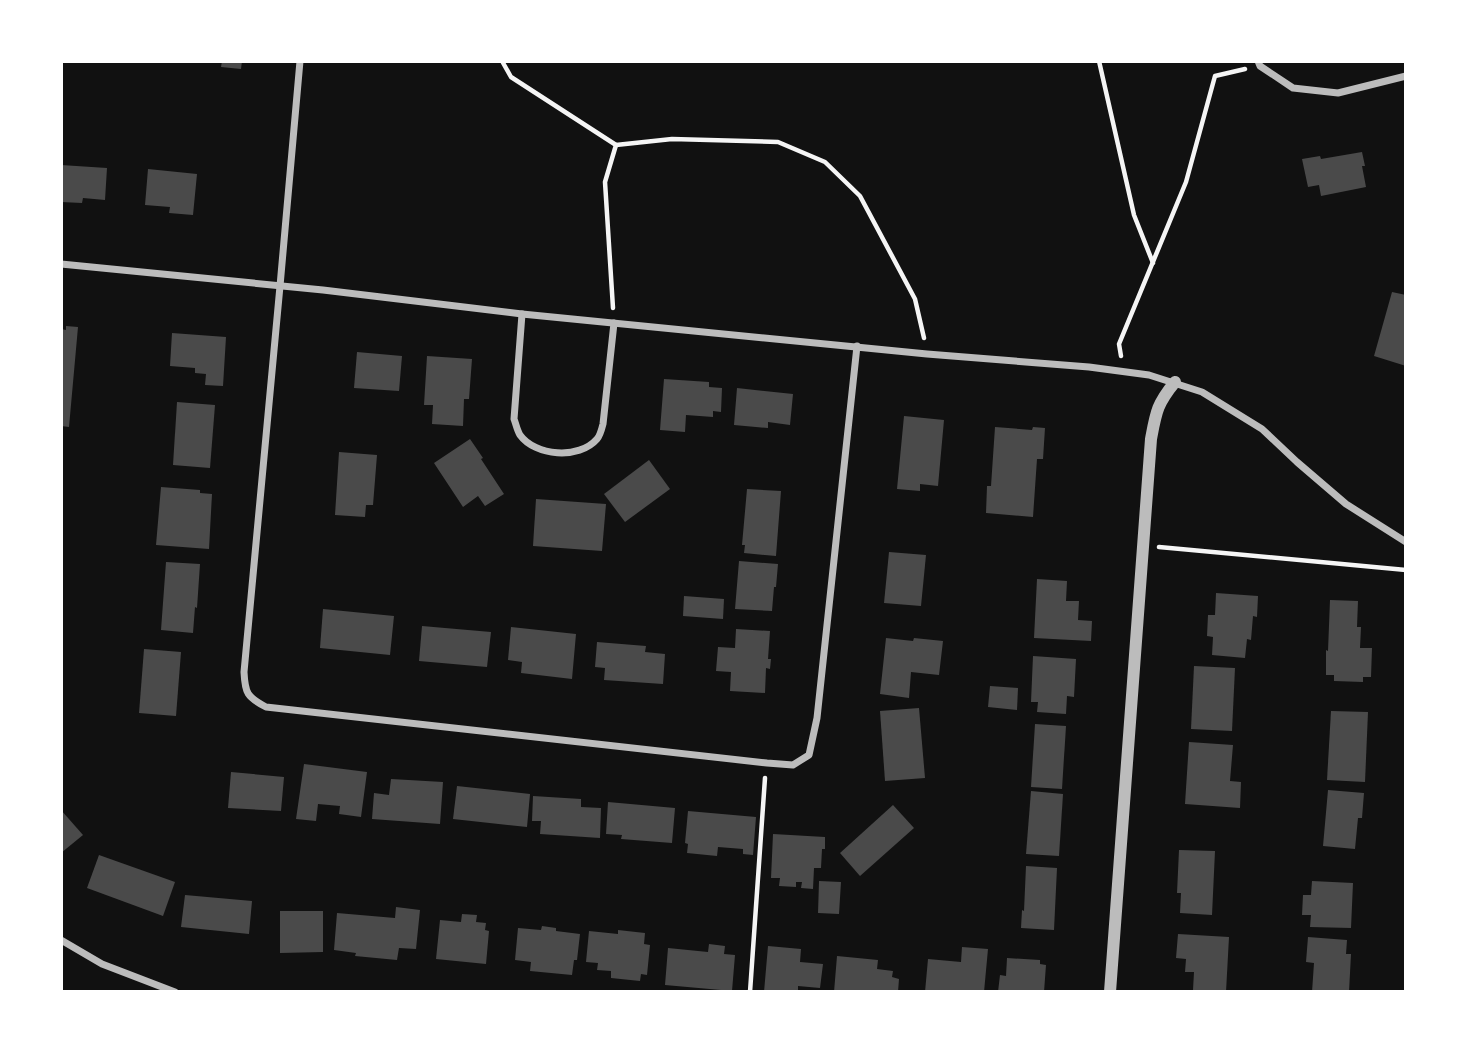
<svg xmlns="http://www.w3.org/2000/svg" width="1467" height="1053" font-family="'Nunito Sans',sans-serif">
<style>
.building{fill:#4a4a4a}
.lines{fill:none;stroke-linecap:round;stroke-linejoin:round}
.path{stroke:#f5f5f5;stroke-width:4.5}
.minor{stroke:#bcbcbc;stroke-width:7}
.tertiary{stroke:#bcbcbc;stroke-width:12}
</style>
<rect width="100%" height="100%" fill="#111"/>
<g class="building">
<polygon points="222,61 242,61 241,69 221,67"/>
<polygon points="1362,152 1365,166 1362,166 1366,187 1321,196 1319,185 1308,187 1302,159 1320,156 1321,159"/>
<polygon points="61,165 107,168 105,200 83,198 82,203 61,202"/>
<polygon points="148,169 197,174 193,215 169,213 170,207 145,205"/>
<polygon points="1392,292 1406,295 1406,366 1374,356"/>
<polygon points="66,326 78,327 69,427 61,426 61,329 66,330"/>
<polygon points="172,333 226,337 223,386 205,385 206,374 195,373 195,368 170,366"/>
<polygon points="357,352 402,356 399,391 354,388"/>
<polygon points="427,356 472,359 469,399 464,399 463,426 432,424 433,405 424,405"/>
<polygon points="664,379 709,382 709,387 722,388 721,412 713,411 713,417 686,415 685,432 660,430"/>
<polygon points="737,388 793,394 790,425 768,422 768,428 734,425"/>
<polygon points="177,402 215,405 210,468 173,465"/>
<polygon points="904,416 944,420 938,486 920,484 920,491 897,489"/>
<polygon points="995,427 1032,430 1033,427 1045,428 1043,459 1037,459 1033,517 986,513 987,486 991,486"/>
<polygon points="470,439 483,458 481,459 504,494 485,506 478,496 463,507 434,463"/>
<polygon points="339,452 377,455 373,505 366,505 365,517 335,515"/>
<polygon points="649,460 670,489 625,522 604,494"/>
<polygon points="161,487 200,490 200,493 212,494 209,549 156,545"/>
<polygon points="747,489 781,491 776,556 744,553 745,545 742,545"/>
<polygon points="536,499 606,504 602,551 533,546"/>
<polygon points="889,552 926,555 921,606 884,603"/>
<polygon points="739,561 778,564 776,587 774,587 772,611 735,609"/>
<polygon points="166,562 200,564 197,608 195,607 193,633 161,630"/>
<polygon points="1037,579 1067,581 1066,601 1079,601 1078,620 1092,621 1091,641 1034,638"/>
<polygon points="1216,593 1258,596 1257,617 1253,616 1251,640 1247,639 1245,658 1212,655 1213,637 1207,636 1208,615 1215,615"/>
<polygon points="684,596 724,599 723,619 683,616"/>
<polygon points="1330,600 1358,601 1357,627 1361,627 1360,648 1372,648 1371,677 1363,677 1363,682 1334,681 1334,675 1326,675 1326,650 1328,651"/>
<polygon points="323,609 394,616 390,655 320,648"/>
<polygon points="422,626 491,632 487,667 419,661"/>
<polygon points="511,627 576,634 572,679 521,673 522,662 508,660"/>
<polygon points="736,629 770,631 768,659 771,659 770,669 766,668 765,693 730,691 731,672 716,671 718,647 735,648"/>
<polygon points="886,638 913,641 914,638 943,641 939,675 911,672 909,698 880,694"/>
<polygon points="597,642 646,646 645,652 665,654 663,684 604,680 605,668 595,667"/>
<polygon points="144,649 181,652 176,716 139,713"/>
<polygon points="1033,656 1076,659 1074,697 1067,696 1066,714 1037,712 1038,702 1031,702"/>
<polygon points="1194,666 1235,668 1232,731 1191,729"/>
<polygon points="990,686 1018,688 1017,710 988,707"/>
<polygon points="919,708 925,778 885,781 880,711"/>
<polygon points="1331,711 1368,712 1365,782 1327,780"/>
<polygon points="1035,724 1066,726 1062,789 1031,787"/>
<polygon points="1189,742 1233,745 1230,781 1241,782 1240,808 1185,804"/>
<polygon points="304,764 367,772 361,817 339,814 340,806 318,804 316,821 296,819"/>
<polygon points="231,772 284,777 281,811 228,808"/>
<polygon points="391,779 443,782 440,824 372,819 374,793 389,795"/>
<polygon points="457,786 530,794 527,827 453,819"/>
<polygon points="1328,790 1364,793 1362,818 1358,818 1355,849 1323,846"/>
<polygon points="1031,791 1063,794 1059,856 1026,854"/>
<polygon points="533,796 581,799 581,807 601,808 600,838 540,834 541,821 532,821"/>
<polygon points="608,802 675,808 672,843 621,839 622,835 606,834"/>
<polygon points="893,805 914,828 860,876 840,853"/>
<polygon points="61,810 83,835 61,853"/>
<polygon points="688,811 756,817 753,855 743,854 743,849 718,847 717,856 687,853 688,844 685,843"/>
<polygon points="773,834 825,837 825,849 822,849 821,868 814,868 813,889 801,888 802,882 796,882 796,887 779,886 780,878 771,878"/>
<polygon points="1179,850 1215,851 1212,915 1180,913 1181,893 1177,893"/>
<polygon points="99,855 175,882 163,916 87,888"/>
<polygon points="1026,866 1057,868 1054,930 1021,928 1022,910 1024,911"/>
<polygon points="819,881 841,882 839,914 818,913"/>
<polygon points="1312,881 1353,883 1351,928 1310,927 1311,915 1302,915 1303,895 1311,895"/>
<polygon points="185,895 252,901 249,934 181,927"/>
<polygon points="396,907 420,910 416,949 399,948 397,960 355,956 356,953 334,950 337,913 395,918"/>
<polygon points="280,911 323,911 323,952 280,953"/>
<polygon points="462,914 477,915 476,922 486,923 485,930 489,931 486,964 436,959 440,920 461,922"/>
<polygon points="542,926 556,928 556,931 580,934 577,960 574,960 572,975 530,971 531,962 515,960 518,928 541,930"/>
<polygon points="618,930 645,933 644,944 650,945 647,975 641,974 640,981 611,978 611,971 597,970 598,963 586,962 589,931 618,934"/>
<polygon points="1178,934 1229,937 1226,992 1193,990 1194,972 1185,972 1186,959 1176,958"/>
<polygon points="1308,937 1347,940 1346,954 1351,954 1349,992 1312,992 1314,963 1306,962"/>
<polygon points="709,944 725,946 724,954 735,955 732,991 665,985 668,948 708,952"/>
<polygon points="768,946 801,949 800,962 823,964 820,988 798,986 798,992 764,992"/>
<polygon points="962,947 988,949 984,992 925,992 928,959 961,962"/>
<polygon points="837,956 878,960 877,969 893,971 892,977 899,979 898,992 834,992"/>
<polygon points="1007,958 1040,960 1040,964 1046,965 1044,992 998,992 1000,975 1006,976"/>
</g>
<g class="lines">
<g class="path">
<polyline points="502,61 511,77 616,145 605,182 613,308"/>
<polyline points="1099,61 1134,215 1153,263"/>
<polyline points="616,145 672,139 778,142 825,162 860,196 915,299 924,338"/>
<polyline points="1121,356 1119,344 1186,182 1215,76 1245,69"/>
<polyline points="1159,547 1406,570"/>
<polyline points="750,992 765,778"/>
</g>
<g class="minor">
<path d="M300,61l-20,225 -36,386c1,21 3,25 22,35l501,56 26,2 16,-10 8,-37 40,-372"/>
<polyline points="1258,61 1260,66 1293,88 1338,93 1406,76"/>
<polyline points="61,264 323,290 522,314 927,354 1089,367 1149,375 1202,392 1262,429 1297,462 1346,504 1406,542"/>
<path d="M522,314l-8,105c2,5 3,11 6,16 15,21 59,25 77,4 3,-3 5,-11 6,-15l11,-101"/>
<polyline points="61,940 102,964 175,992"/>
</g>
<path class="tertiary" d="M1110,992l41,-553c5,-27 6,-35 24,-57"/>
</g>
<rect width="1467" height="1053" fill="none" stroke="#ffffff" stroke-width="126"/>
</svg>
